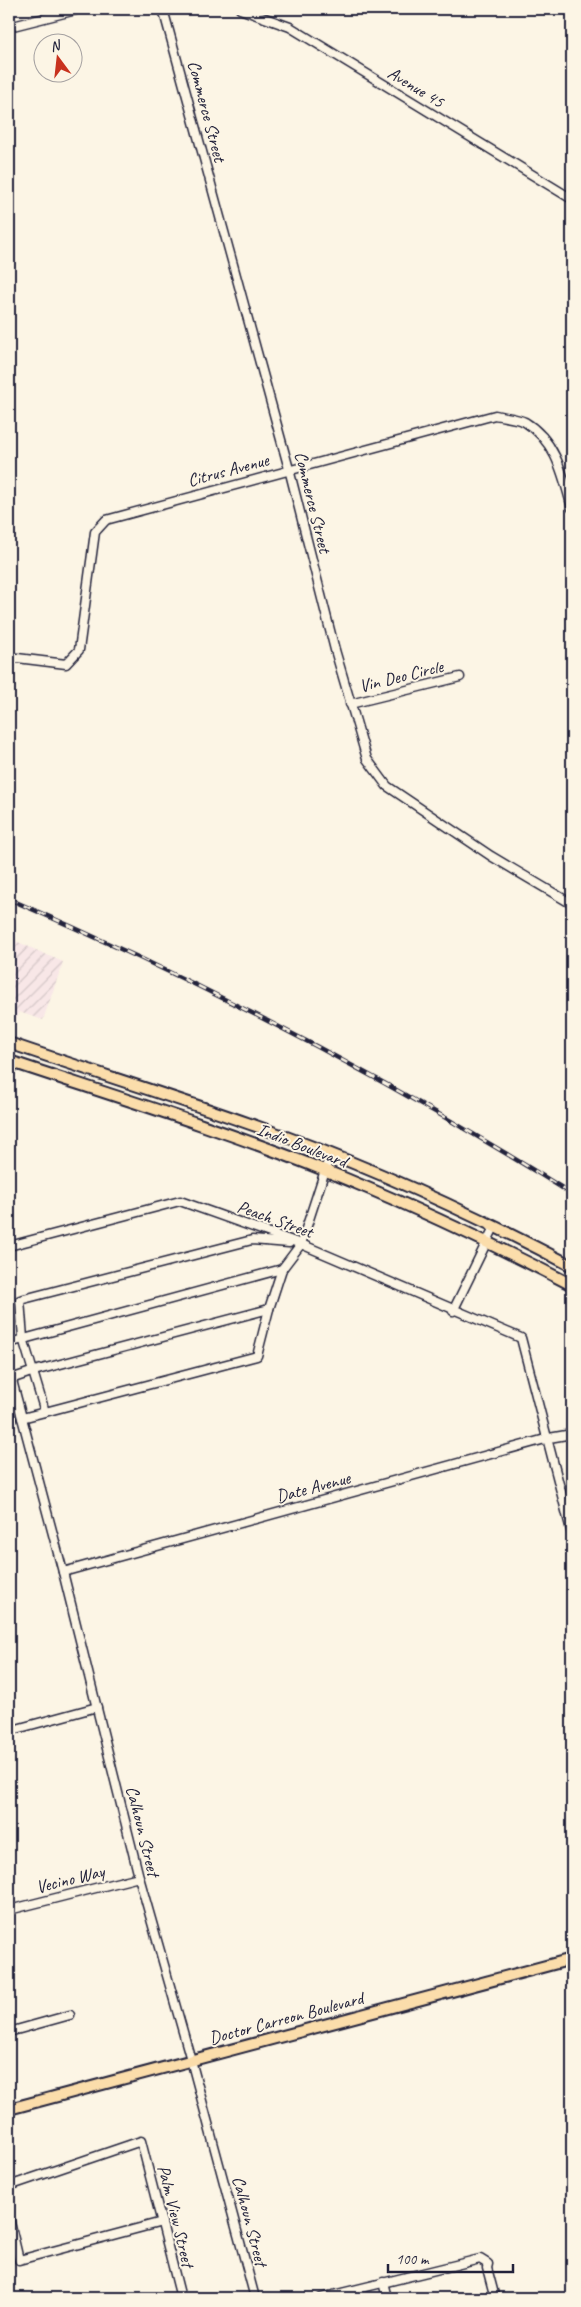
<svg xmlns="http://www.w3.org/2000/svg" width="581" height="2307" font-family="Caveat,sans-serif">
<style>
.industrial{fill:url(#industrial-furrows)}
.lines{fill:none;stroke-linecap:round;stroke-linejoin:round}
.minor-casing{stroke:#22223b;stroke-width:11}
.major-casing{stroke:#22223b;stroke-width:14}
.minor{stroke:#fcf5e5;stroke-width:8}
.major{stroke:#fbddab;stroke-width:10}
.rail-casing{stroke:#22223b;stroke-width:4.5}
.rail{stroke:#fcf5e5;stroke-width:2.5;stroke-dasharray:8;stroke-linecap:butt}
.labels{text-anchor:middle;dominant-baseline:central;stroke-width:4;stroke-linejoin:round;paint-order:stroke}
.street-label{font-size:18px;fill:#22223b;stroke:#fcf5e5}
</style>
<defs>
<pattern id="industrial-furrows" width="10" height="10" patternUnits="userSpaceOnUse" patternTransform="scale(1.25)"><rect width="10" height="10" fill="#f8e7e7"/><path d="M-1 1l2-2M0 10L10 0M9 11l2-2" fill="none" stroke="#d4c6c7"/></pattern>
</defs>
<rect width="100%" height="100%" fill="#fcf5e5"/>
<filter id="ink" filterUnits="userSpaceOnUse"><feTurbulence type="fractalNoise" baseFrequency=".02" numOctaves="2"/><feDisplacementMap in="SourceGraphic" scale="10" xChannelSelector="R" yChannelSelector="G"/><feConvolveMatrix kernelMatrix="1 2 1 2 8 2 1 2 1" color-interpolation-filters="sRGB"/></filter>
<g filter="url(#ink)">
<polygon class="industrial" points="9,938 63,962 43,1020 19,1012 11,1033 9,1032"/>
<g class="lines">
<defs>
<g id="minor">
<polyline points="163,9 289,469 335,650 367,759 387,786 491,856 572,904"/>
<polyline points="240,9 290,27 572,199"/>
<polyline points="9,27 80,9"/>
<path d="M9,657l57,7 13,-14 16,-118 11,-12 389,-105c8,2 22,3 30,7 31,19 38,53 47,86"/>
<polyline points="350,704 460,677"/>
<polyline points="9,1246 180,1201 301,1244 521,1338 572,1534"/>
<polyline points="269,1309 257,1356 45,1412 23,1338 20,1300 252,1240 289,1243"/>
<polyline points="453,1311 494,1227"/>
<polyline points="9,1343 282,1269"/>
<polyline points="9,1369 63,1572 139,1877 191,2060 255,2298"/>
<polyline points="11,1379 34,1371 269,1309 282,1269 301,1244 330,1155"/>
<polyline points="22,1418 45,1412"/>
<polyline points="63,1572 549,1438 572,1434"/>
<polyline points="9,1731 97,1707"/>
<polyline points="9,1910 139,1877"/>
<polyline points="9,2032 70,2015"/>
<polyline points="9,2186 141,2141 181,2298"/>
<polyline points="9,2218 19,2260 162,2222"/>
<polyline points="383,2282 387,2298"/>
<polyline points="321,2298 480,2259 488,2264 487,2268 495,2298"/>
</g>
<g id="major">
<path d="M9,1043c81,28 163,53 244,82 109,38 217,87 319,141"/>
<path d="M9,1061c105,35 212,68 315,109 85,34 167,73 248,115"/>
<polyline points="9,2109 572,1959"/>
</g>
</defs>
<use href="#minor" class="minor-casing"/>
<use href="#major" class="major-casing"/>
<use href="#minor" class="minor"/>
<use href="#major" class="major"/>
<defs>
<path id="rail" d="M9,899c195,84 383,182 563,295"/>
</defs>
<use href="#rail" class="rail-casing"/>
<use href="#rail" class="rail"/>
</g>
</g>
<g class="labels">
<g class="street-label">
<text transform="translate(416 87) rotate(31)">Avenue 45</text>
<text transform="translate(207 111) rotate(75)">Commerce Street</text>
<text transform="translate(228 470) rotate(-15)">Citrus Avenue</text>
<text transform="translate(313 502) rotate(76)">Commerce Street</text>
<text transform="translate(401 676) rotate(-14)">Vin Deo Circle</text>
<text transform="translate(302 1145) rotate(21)">Indio Boulevard</text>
<text transform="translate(275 1219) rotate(20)">Peach Street</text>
<text transform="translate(313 1487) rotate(-15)">Date Avenue</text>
<text transform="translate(143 1831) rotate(76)">Calhoun Street</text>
<text transform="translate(70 1879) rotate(-14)">Vecino Way</text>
<text transform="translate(286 2018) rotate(-15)">Doctor Carreon Boulevard</text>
<text transform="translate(176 2216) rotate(76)">Palm View Street</text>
<text transform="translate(250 2221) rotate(75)">Calhoun Street</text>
</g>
</g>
<rect width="581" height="2307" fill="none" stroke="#fcf5e5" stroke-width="30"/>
<rect x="15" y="15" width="551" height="2277" fill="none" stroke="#22223b" stroke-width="2" filter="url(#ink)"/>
<g transform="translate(58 58) rotate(345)"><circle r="24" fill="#fcf5e5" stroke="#a5a1a1"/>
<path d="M0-4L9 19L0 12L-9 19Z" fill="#c8321e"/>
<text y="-8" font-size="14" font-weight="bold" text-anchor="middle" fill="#22223b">N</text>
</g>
<path d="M388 2264v8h125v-8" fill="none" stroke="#22223b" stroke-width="2.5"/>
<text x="396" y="2264" font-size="15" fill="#22223b" stroke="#fcf5e5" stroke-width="4" paint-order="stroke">100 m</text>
</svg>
